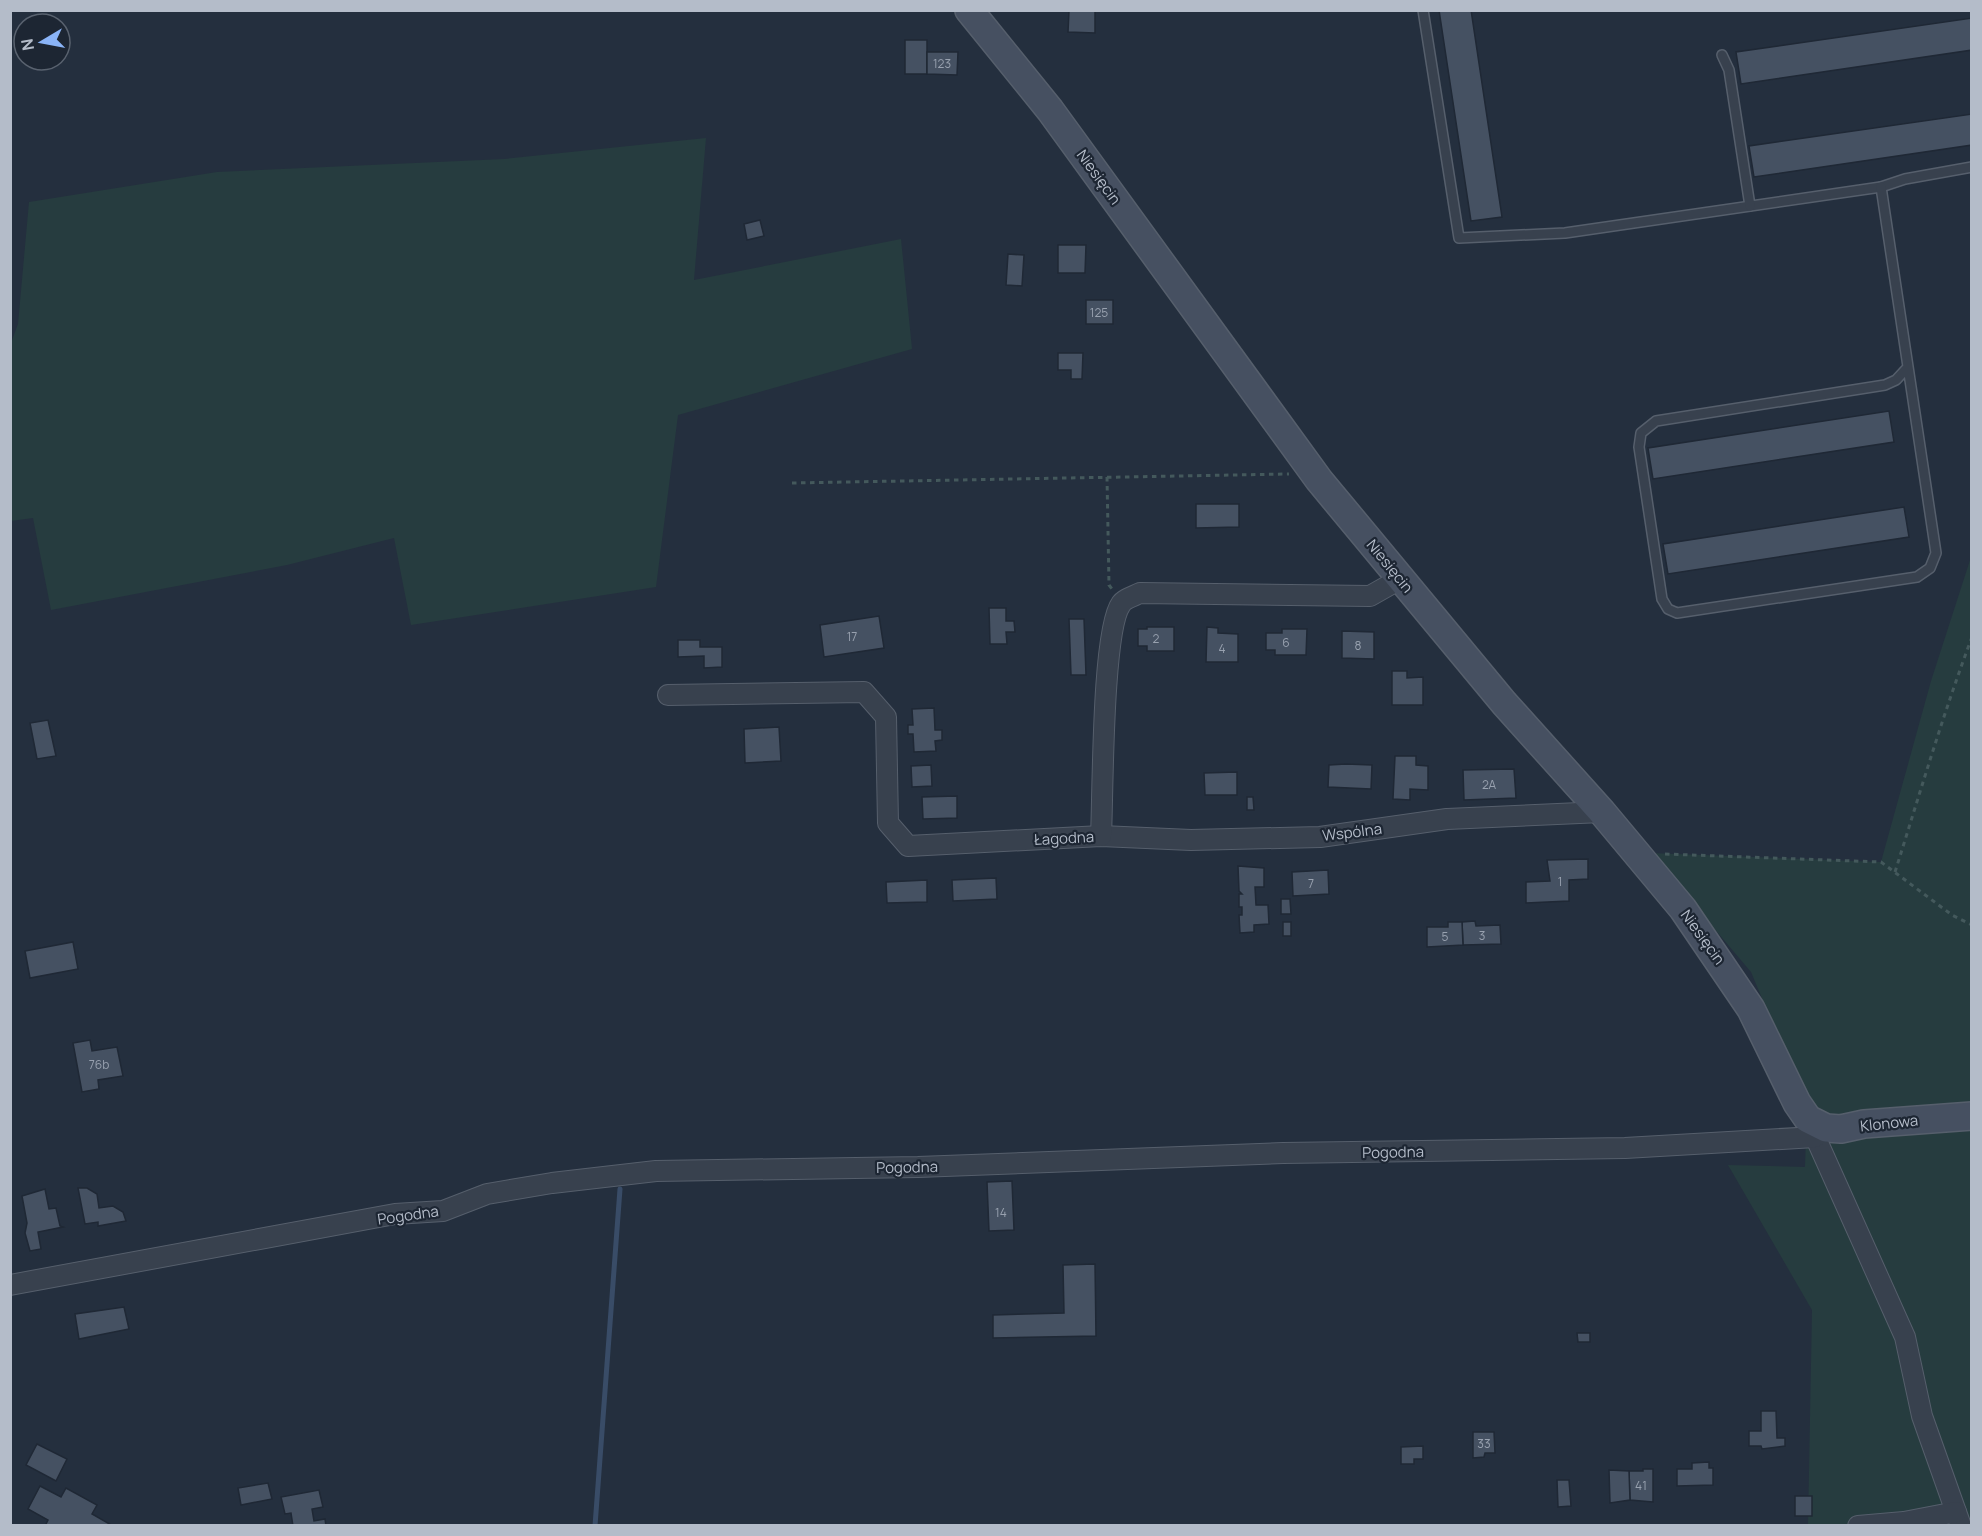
<svg xmlns="http://www.w3.org/2000/svg" width="1982" height="1536" font-family="Manrope,sans-serif">
<style>
.green{fill:#263c3f}
.lines{fill:none;stroke-linecap:round;stroke-linejoin:round}
.stream{stroke:#394c67;stroke-width:5}
.building{fill:#455162;stroke:#1f2835;stroke-width:1.5}
.lane-casing{stroke:#565f6c;stroke-width:12}
.street-casing{stroke:#565f6c;stroke-width:22}
.secondary-casing{stroke:#565f6c;stroke-width:30}
.path{stroke:#44595c;stroke-width:3;stroke-dasharray:4.5 4.5;stroke-linecap:butt}
.lane{stroke:#38414e;stroke-width:9}
.street{stroke:#38414e;stroke-width:20}
.secondary{stroke:#465061;stroke-width:27}
.labels{text-anchor:middle;dominant-baseline:central;stroke-width:4.5;stroke-linejoin:round;paint-order:stroke}
.number-label{font-size:12px;fill:#98a1af}
.street-label{font-size:15px;fill:#b4bcc9;stroke:#1d2633}
</style>
<rect width="100%" height="100%" fill="#242f3e"/>
<g class="green">
<polygon points="706,138 694,280 901,239 912,349 678,415 656,587 411,625 394,538 287,565 51,610 33,518 11,521 11,343 18,324 29,202 217,172 504,159"/>
<polygon points="1971,557 1971,1525 1808,1525 1812,1310 1728,1165 1805,1167 1807,1106 1751,972 1650,853 1881,862 1931,681"/>
</g>
<g class="lines">
<polyline class="stream" points="595,1526 620,1189"/>
</g>
<g class="building">
<polygon points="1439,10 1471,10 1502,217 1471,221"/>
<polygon points="1069,11 1095,11 1095,33 1068,32"/>
<polygon points="1972,18 1972,50 1741,84 1736,52"/>
<rect x="905" y="40" width="22" height="34"/>
<polygon points="927,52 958,52 957,75 927,74"/>
<polygon points="1972,114 1972,145 1754,177 1749,146"/>
<polygon points="760,220 764,236 747,240 744,224"/>
<polygon points="1058,245 1086,245 1085,273 1058,273"/>
<polygon points="1008,254 1024,255 1022,286 1006,285"/>
<rect x="1086" y="300" width="27" height="24"/>
<polygon points="1058,353 1083,353 1082,379 1071,379 1071,370 1058,370"/>
<polygon points="1889,411 1894,442 1653,479 1648,448"/>
<polygon points="1196,504 1239,504 1239,527 1196,528"/>
<polygon points="1904,507 1909,537 1668,574 1663,544"/>
<polygon points="989,608 1006,608 1006,621 1014,621 1015,632 1006,632 1007,644 990,644"/>
<polygon points="879,616 884,648 824,657 820,625"/>
<polygon points="1069,619 1084,619 1086,675 1071,675"/>
<polygon points="1147,627 1174,627 1174,651 1147,651 1147,646 1138,646 1138,629 1147,629"/>
<polygon points="1207,627 1218,628 1218,633 1238,634 1238,662 1206,662"/>
<polygon points="1282,629 1307,629 1306,655 1275,655 1275,650 1266,650 1266,633 1282,633"/>
<polygon points="1342,631 1374,632 1374,659 1342,658"/>
<polygon points="678,640 700,640 700,647 722,647 722,667 704,668 704,656 678,657"/>
<polygon points="1392,671 1407,671 1407,678 1423,677 1423,705 1392,705"/>
<polygon points="934,708 935,730 942,730 942,740 935,741 936,751 914,752 913,734 908,734 908,725 913,725 912,709"/>
<polygon points="48,720 56,756 37,759 30,723"/>
<polygon points="779,727 781,761 745,763 744,729"/>
<polygon points="1395,756 1416,756 1416,765 1428,766 1428,790 1410,789 1410,800 1393,799"/>
<polygon points="1346,764 1372,765 1371,789 1328,787 1329,765"/>
<polygon points="931,765 932,786 912,787 911,766"/>
<polygon points="1514,769 1516,798 1464,800 1463,770"/>
<polygon points="1237,772 1237,795 1205,795 1204,773"/>
<polygon points="957,796 957,818 923,819 922,797"/>
<polygon points="1247,797 1253,797 1254,810 1247,810"/>
<polygon points="1588,859 1588,879 1569,880 1569,901 1526,903 1526,882 1550,881 1547,860"/>
<polygon points="1238,866 1264,868 1264,887 1255,887 1256,905 1268,905 1269,924 1254,925 1254,932 1240,933 1239,915 1242,915 1242,907 1239,907 1239,894 1242,894 1239,891"/>
<polygon points="1328,870 1329,894 1293,896 1292,872"/>
<polygon points="996,878 997,899 953,901 952,880"/>
<polygon points="927,880 927,902 887,903 886,882"/>
<polygon points="1281,899 1290,899 1291,914 1281,914"/>
<polygon points="1475,921 1476,926 1500,925 1501,944 1463,945 1462,922"/>
<rect x="1283" y="922" width="8" height="14"/>
<polygon points="1448,922 1462,922 1463,945 1427,947 1427,927 1448,927"/>
<polygon points="73,942 78,969 30,978 25,951"/>
<polygon points="90,1040 92,1051 117,1047 123,1076 98,1080 99,1089 82,1092 73,1043"/>
<polygon points="1012,1181 1014,1230 989,1231 987,1182"/>
<polygon points="78,1188 87,1188 97,1194 99,1208 113,1206 123,1212 126,1221 98,1226 98,1222 85,1224"/>
<polygon points="45,1189 49,1209 56,1208 60,1226 63,1227 38,1232 41,1249 30,1251 25,1233 27,1223 22,1196"/>
<polygon points="1095,1264 1096,1336 993,1338 993,1315 1064,1313 1063,1265"/>
<polygon points="124,1307 129,1329 79,1339 75,1314"/>
<polygon points="1577,1333 1590,1333 1590,1342 1578,1342"/>
<polygon points="1761,1411 1776,1411 1777,1438 1785,1438 1785,1446 1762,1449 1761,1446 1749,1446 1749,1431 1761,1431"/>
<polygon points="1473,1432 1494,1432 1495,1453 1485,1453 1484,1457 1473,1458"/>
<polygon points="37,1444 67,1459 56,1481 26,1465"/>
<polygon points="1423,1446 1423,1459 1414,1459 1414,1464 1401,1464 1401,1447"/>
<polygon points="1709,1462 1709,1468 1713,1468 1713,1485 1677,1486 1677,1469 1692,1469 1692,1463"/>
<polygon points="1643,1469 1653,1469 1653,1502 1630,1500 1629,1471 1643,1471"/>
<polygon points="1609,1470 1629,1471 1630,1500 1610,1503"/>
<polygon points="1557,1480 1569,1480 1571,1506 1558,1507"/>
<polygon points="268,1483 272,1499 241,1505 238,1488"/>
<polygon points="40,1486 61,1497 66,1488 97,1505 92,1514 113,1526 45,1526 48,1520 28,1509"/>
<polygon points="319,1490 323,1507 312,1509 314,1521 325,1519 326,1526 293,1526 291,1513 285,1514 281,1497"/>
<rect x="1795" y="1496" width="17" height="20"/>
</g>
<g class="lines">
<defs>
<g id="lane">
<polyline points="1423,10 1459,238 1565,233 1881,187 1905,179 1972,167"/>
<polyline points="1722,55 1729,70 1750,206"/>
<polyline points="1881,187 1936,553 1930,568 1917,577 1677,613 1668,609 1662,599 1639,447 1641,433 1656,421 1885,385 1896,380 1908,367"/>
</g>
<g id="street">
<polyline points="668,695 864,692 886,717 888,823 908,846 1101,836 1191,840 1320,837 1447,819 1602,812"/>
<path d="M1101,836c2,-40 1,-206 20,-232 3,-5 13,-8 19,-11l230,3 30,-17"/>
<polyline points="1810,1125 1905,1337 1922,1416 1961,1526"/>
<polyline points="10,1285 395,1214 443,1211 487,1194 552,1183 656,1171 918,1167 1283,1153 1625,1148 1815,1137"/>
<polyline points="1858,1526 1904,1522 1956,1512"/>
</g>
<polyline id="secondary" points="969,10 1050,110 1319,480 1504,703 1602,812 1683,909 1751,1009 1797,1103 1808,1119 1826,1128 1841,1129 1864,1124 1972,1116"/>
</defs>
<use href="#lane" class="lane-casing"/>
<use href="#street" class="street-casing"/>
<use href="#secondary" class="secondary-casing"/>
<g class="path">
<polyline points="1107,477 1109,585 1112,589"/>
<polyline points="792,483 1289,474"/>
<polyline points="1665,854 1881,862 1952,915 1972,925"/>
<path d="M1895,872c25,-79 48,-158 77,-235"/>
</g>
<use href="#lane" class="lane"/>
<use href="#street" class="street"/>
<use href="#secondary" class="secondary"/>
</g>
<g class="labels">
<g class="number-label">
<text x="942" y="63">123</text>
<text x="1099" y="312">125</text>
<text x="852" y="636">17</text>
<text x="1156" y="638">2</text>
<text x="1286" y="642">6</text>
<text x="1358" y="645">8</text>
<text x="1222" y="648">4</text>
<text x="1489" y="784">2A</text>
<text x="1560" y="881">1</text>
<text x="1311" y="883">7</text>
<text x="1482" y="935">3</text>
<text x="1445" y="936">5</text>
<text x="99" y="1064">76b</text>
<text x="1001" y="1212">14</text>
<text x="1484" y="1443">33</text>
<text x="1641" y="1485">41</text>
</g>
<g class="street-label">
<text transform="translate(1099 177) rotate(54)">Niesięcin</text>
<text transform="translate(1390 566) rotate(51)">Niesięcin</text>
<text transform="translate(1352 832) rotate(-7)">Wspólna</text>
<text transform="translate(1064 838) rotate(-3)">Łagodna</text>
<text transform="translate(1703 937) rotate(54)">Niesięcin</text>
<text transform="translate(1889 1123) rotate(-6)">Klonowa</text>
<text transform="translate(1393 1152) rotate(-1)">Pogodna</text>
<text transform="translate(907 1167) rotate(-1)">Pogodna</text>
<text transform="translate(408 1215) rotate(-8)">Pogodna</text>
</g>
</g>
<rect width="1982" height="1536" fill="none" stroke="#b4bcc9" stroke-width="24"/>
<g transform="translate(42 42) rotate(260)"><circle r="28" fill="#1d2633" stroke="#59626f" stroke-width="1.5"/>
<path d="M0-4.5L10 22L0 15L-10 22Z" fill="#8ab4f8"/>
<text y="-9" font-size="16" font-weight="bold" text-anchor="middle" fill="#b4bcc9">N</text>
</g>
</svg>
